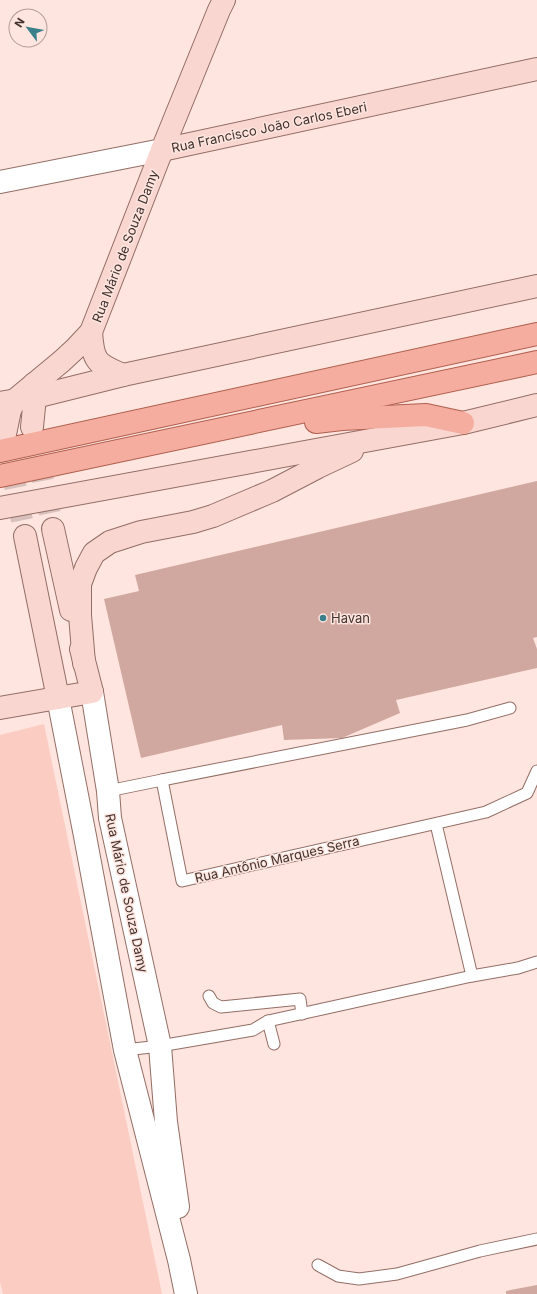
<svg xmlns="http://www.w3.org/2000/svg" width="537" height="1294" font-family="Inter,sans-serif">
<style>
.green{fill:#fbccc2}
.building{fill:#d0a89f}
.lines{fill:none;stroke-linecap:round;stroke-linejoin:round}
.secondary-tunnel{stroke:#d8c1bc;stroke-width:22;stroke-dasharray:22 11;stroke-linecap:butt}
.lane-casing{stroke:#936e66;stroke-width:13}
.street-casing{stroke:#936e66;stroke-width:24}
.secondary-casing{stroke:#936e66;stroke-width:24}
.primary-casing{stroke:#b05f4e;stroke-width:24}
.lane{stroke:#fff;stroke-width:11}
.street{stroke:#fff;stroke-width:22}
.secondary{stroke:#f9d6cf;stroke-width:22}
.primary{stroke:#f4ad9f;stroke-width:22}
.poi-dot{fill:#3a808b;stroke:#fee5df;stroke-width:1.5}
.labels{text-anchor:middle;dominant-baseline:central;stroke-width:3;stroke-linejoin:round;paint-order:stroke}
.street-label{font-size:13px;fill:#42322e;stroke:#fee5df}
.poi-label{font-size:13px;fill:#42322e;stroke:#fee5df;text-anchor:start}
</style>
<rect width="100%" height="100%" fill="#fee5df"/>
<polygon class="green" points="44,724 162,1294 3,1294 0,1282 0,735"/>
<g class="building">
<polygon points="537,481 537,637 533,638 537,649 537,668 396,700 400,713 342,738 284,740 282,725 141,758 104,599 139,591 135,575"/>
<polygon points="537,1285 537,1294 506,1294 506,1291"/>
</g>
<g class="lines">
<g class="secondary-tunnel">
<polyline points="32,427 53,529"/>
<polyline points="5,434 25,536"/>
</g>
<defs>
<g id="lane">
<polyline points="162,780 467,720 510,708"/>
<polyline points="108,791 162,780 182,881 486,812 527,793 537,771"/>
<polyline points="436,824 472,976"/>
<polyline points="209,996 213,1003 221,1007 300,999 302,1014"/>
<polyline points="268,1021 274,1044"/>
<polyline points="125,1050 160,1046 253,1030 268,1021 472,976 518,968 537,962"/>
<polyline points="318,1265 338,1276 359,1279 397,1274 480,1251 537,1239"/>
</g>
<g id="street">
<polyline points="0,182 162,150"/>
<polyline points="92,692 108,791 110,818 160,1046 166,1122 178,1207"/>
<polyline points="58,698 85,836 125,1050 179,1260 186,1294"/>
</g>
<g id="secondary">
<polyline points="162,150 537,69"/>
<path d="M91,332c2,29 5,32 32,43"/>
<polyline points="0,403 35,397 123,375 537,286"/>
<polyline points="32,427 35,397 34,384"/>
<polyline points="5,434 10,410 15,400 62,361 76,348 91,332 162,150 219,10 224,0"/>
<polyline points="0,508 463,423 537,405"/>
<polyline points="53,529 71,610"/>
<polyline points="25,536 58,698"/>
<polyline points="84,663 80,615 80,584 86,568 94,553 110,542 141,532 193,522 213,516 272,491 318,467 352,451"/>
<polyline points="0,708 92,692 81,649"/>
</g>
<g id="primary">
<polyline points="316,422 342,419 426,415 463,423"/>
<polyline points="0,451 537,334"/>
<polyline points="0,476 537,362"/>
</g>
</defs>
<use href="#lane" class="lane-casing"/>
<use href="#street" class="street-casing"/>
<use href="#secondary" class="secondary-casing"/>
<use href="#primary" class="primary-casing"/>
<use href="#lane" class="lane"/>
<use href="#street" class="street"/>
<use href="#secondary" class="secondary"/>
<use href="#primary" class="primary"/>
</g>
<circle class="poi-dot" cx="323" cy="618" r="4"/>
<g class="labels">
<g class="street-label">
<text transform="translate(269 127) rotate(-12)">Rua Francisco João Carlos Eberi</text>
<text transform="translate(125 246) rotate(-69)">Rua Mário de Souza Damy</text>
<text transform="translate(277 859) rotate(-13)">Rua Antônio Marques Serra</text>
<text transform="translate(127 893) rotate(78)">Rua Mário de Souza Damy</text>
</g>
<g class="poi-label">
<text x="331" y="618">Havan</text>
</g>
</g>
<g transform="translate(28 28) rotate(302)"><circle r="19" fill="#fee5df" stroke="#b39d98"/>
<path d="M0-3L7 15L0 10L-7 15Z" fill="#3a808b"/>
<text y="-6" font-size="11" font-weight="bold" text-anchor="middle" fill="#42322e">N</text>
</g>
</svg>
